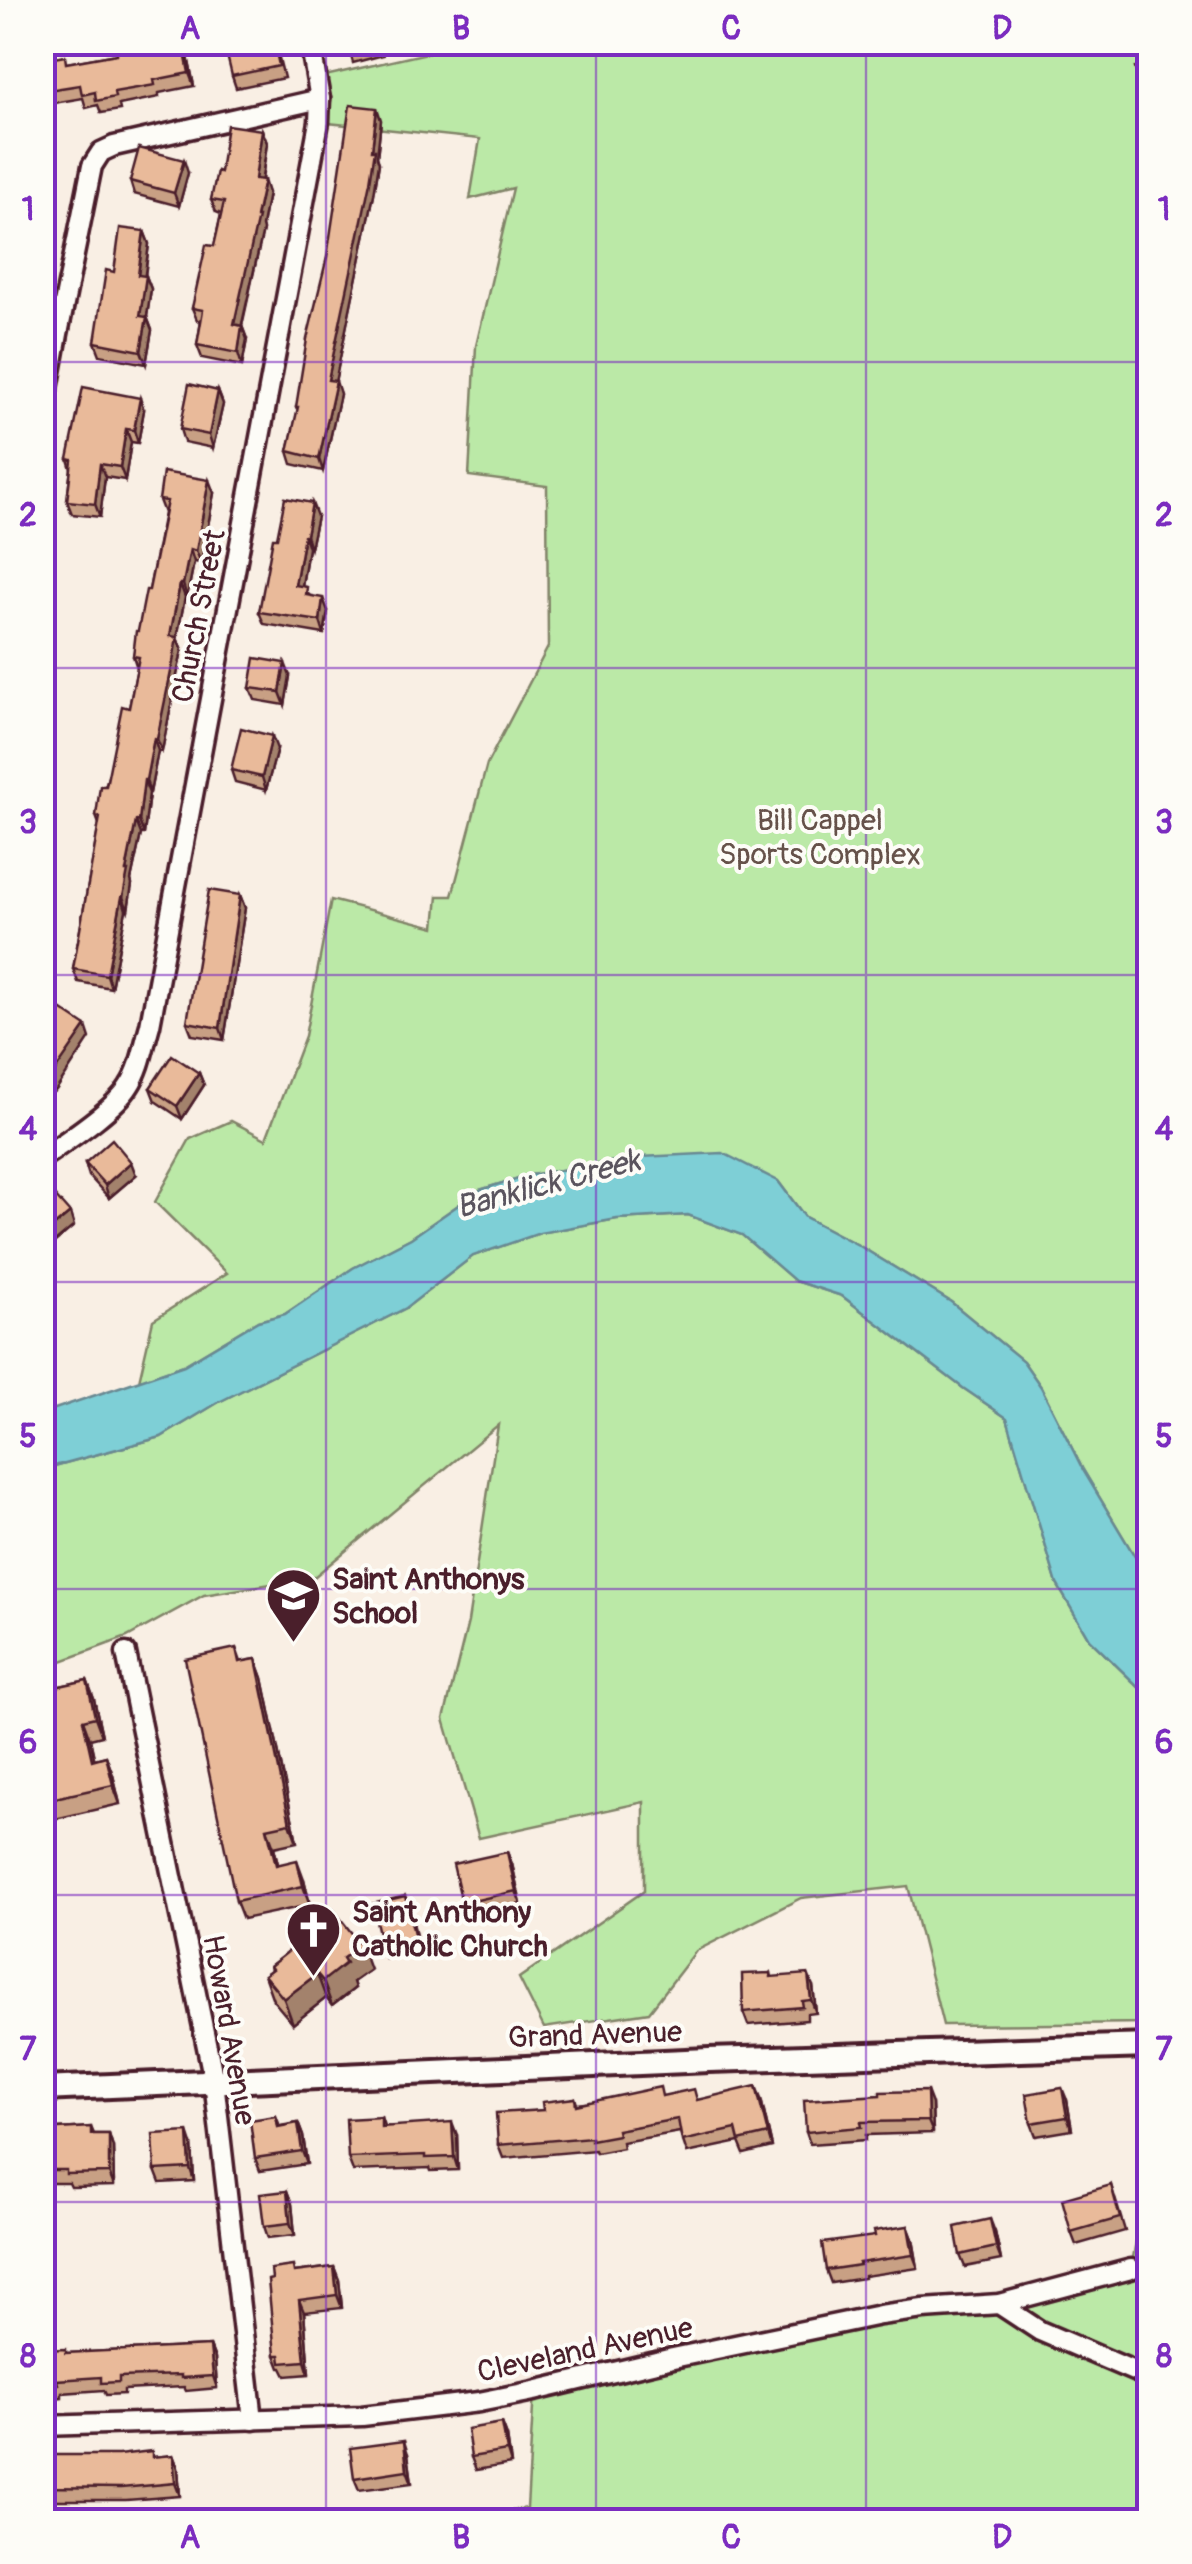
<svg xmlns="http://www.w3.org/2000/svg" width="1192" height="2564" font-family="Pangolin,sans-serif">
<style>
.green{fill:#bbe9a7;stroke:#828469;stroke-width:2.5}
.water{fill:#7ecfd6;stroke:#698992;stroke-width:2.5}
.lines{fill:none;stroke-linecap:round;stroke-linejoin:round}
.minor-casing{stroke:#4a1f2b;stroke-width:25}
.tertiary-casing{stroke:#4a1f2b;stroke-width:30}
.minor{stroke:#fdfcf7;stroke-width:18}
.tertiary{stroke:#fdfcf7;stroke-width:22}
.wall{fill:#c8a084;stroke:#4a1f2b;stroke-width:2.5}
.shaded-wall{fill:#a3826c;stroke:#4a1f2b;stroke-width:2.5}
.building{fill:#e9ba9a;stroke:#4a1f2b;stroke-width:2.5}
.grid{fill:none;stroke:#7b2cbf;stroke-width:2.5;stroke-opacity:0.55}
.labels{text-anchor:middle;dominant-baseline:central;stroke-width:8;stroke-linejoin:round;paint-order:stroke}
.street-label{font-size:30px;fill:#4a1f2b;stroke:#fdfcf7}
.park-label{font-size:30px;fill:#66524a;stroke:#fdfcf7}
.poi-label{font-size:30px;font-weight:bold;fill:#4a1f2b;stroke:#fdfcf7;text-anchor:start}
.water-label{font-size:32px;font-style:italic;fill:#5a545e;stroke:#fdfcf7}
.neatline{fill:none;stroke:#7b2cbf;stroke-width:4}
.grid-label{font-size:32px;text-anchor:middle;font-weight:bold;fill:#7b2cbf}
</style>
<rect width="100%" height="100%" fill="#f9efe4"/>
<filter id="ink" filterUnits="userSpaceOnUse"><feTurbulence type="fractalNoise" baseFrequency=".01" numOctaves="2"/><feDisplacementMap in="SourceGraphic" scale="20" xChannelSelector="R" yChannelSelector="G"/><feConvolveMatrix kernelMatrix="1 2 1 2 8 2 1 2 1" color-interpolation-filters="sRGB"/></filter>
<g filter="url(#ink)">
<g class="green">
<polygon points="476,42 1149,43 1149,1580 1083,1470 1041,1387 1023,1361 951,1302 858,1245 805,1217 778,1181 640,1157 525,1176 480,1190 411,1238 353,1268 285,1314 258,1321 184,1365 139,1381 153,1320 227,1273 155,1202 190,1139 231,1121 266,1139 305,1036 331,900 435,927 438,896 452,896 487,764 548,647 547,486 469,476 476,346 513,188 470,199 480,139 319,122 316,78"/>
<polygon points="688,1215 742,1235 795,1281 842,1296 963,1388 1007,1418 1057,1584 1089,1639 1149,1697 1149,2023 943,2025 908,1886 801,1898 696,1951 649,2012 544,2028 519,1978 644,1891 644,1802 479,1838 444,1719 468,1622 498,1425 314,1577 204,1595 127,1637 43,1668 43,1469 161,1437 219,1402 406,1308 473,1256 540,1233 617,1219"/>
<polygon points="1149,2200 1149,2521 440,2522 527,2508 534,2391 673,2358 999,2304 1131,2269 1143,2202"/>
</g>
<polygon class="water" points="723,1153 778,1181 805,1217 858,1245 951,1302 1023,1361 1041,1387 1083,1470 1149,1580 1149,1697 1089,1639 1057,1584 1007,1418 963,1388 842,1296 795,1281 742,1235 688,1215 617,1219 540,1233 473,1256 406,1308 219,1402 161,1437 43,1469 43,1413 184,1365 258,1321 285,1314 353,1268 411,1238 480,1190 525,1176 640,1157"/>
<g class="lines">
<defs>
<g id="minor">
<polyline points="42,422 58,334 92,166 101,152 114,146 320,99"/>
<path d="M42,1158c24,-17 72,-48 87,-72 12,-18 15,-41 21,-61l169,-903 1,-23 -10,-57"/>
<polyline points="126,1653 214,2081 253,2420"/>
<polyline points="999,2304 1040,2331 1150,2378"/>
<polyline points="42,2426 362,2416 479,2402 534,2391 673,2358 880,2315 923,2309 999,2304 1131,2269"/>
</g>
<polyline id="tertiary" points="42,2089 709,2060 1150,2046"/>
</defs>
<use href="#minor" class="minor-casing"/>
<use href="#tertiary" class="tertiary-casing"/>
<use href="#minor" class="minor"/>
<use href="#tertiary" class="tertiary"/>
</g>
<g class="wall">
<polygon points="185,42 194,86 159,93 159,97 119,105 120,110 101,113 98,105 86,108 83,98 42,105 42,60 67,63"/>
<polygon points="236,42 275,42 284,78 236,88 232,76"/>
<polygon points="347,42 380,42 383,55 353,63"/>
<polygon points="1150,65 1150,105 1146,106 1142,93"/>
<polygon points="381,120 377,157 379,163 374,194 335,381 340,394 323,471 292,464 288,451 298,410 296,407"/>
<polygon points="262,130 267,143 262,180 268,193 262,226 263,230 242,326 247,339 242,366 202,358 197,345 201,321 197,320 192,308 214,246 221,214 216,212 211,200 220,172"/>
<polygon points="188,173 179,206 134,194 130,181"/>
<polygon points="144,231 149,244 145,276 146,276 151,289 147,317 152,330 146,364 100,355 95,342 114,272"/>
<polygon points="218,391 223,404 213,448 184,442 180,429"/>
<polygon points="144,410 138,443 131,442 125,480 105,477 100,517 72,514 67,501 71,469 68,459"/>
<polygon points="214,493 201,563 194,562 187,597 185,597 177,638 182,650 177,675 162,751 158,751 150,793 149,793 144,834 141,834 131,880 132,884 128,910 126,910 111,988 78,982 73,969 99,824 96,816 129,708 137,668 133,656 149,590 164,513 159,500"/>
<polygon points="317,516 310,548 308,548 302,586 310,596 328,611 324,634 264,624 259,612 277,538"/>
<polygon points="290,676 285,705 255,700 250,688"/>
<polygon points="277,749 266,790 235,782 231,770"/>
<polygon points="240,895 245,908 224,1040 192,1035 187,1022"/>
<polygon points="199,1073 204,1085 182,1119 155,1101 150,1088"/>
<polygon points="85,1163 136,1175 109,1198 89,1176"/>
<polygon points="236,1648 241,1662 256,1659 263,1678 297,1842 274,1847 278,1865 304,1879 310,1905 243,1919 236,1901"/>
<polygon points="87,1680 94,1699 102,1736 90,1739 94,1759 106,1756 113,1775 120,1804 42,1822 42,1690"/>
<polygon points="507,1852 512,1864 521,1904 477,1914 476,1910 466,1912 461,1899"/>
<polygon points="405,1896 410,1908 419,1951 386,1959 382,1946"/>
<polygon points="290,1943 370,1970 353,1982 355,1988 332,2006 326,1998 293,2024 273,2000 264,1975 271,1970 270,1966 292,1949"/>
<polygon points="771,1973 772,1977 813,1986 816,2013 807,2014 807,2020 748,2025 743,2012"/>
<polygon points="664,2096 698,2100 761,2099 772,2147 744,2154 739,2142 687,2153 680,2132 622,2142 623,2148 596,2153 595,2150 503,2158 498,2145 575,2098 577,2104"/>
<polygon points="1067,2100 1072,2130 1036,2136 1031,2123"/>
<polygon points="932,2104 933,2133 866,2135 866,2140 810,2144 806,2132"/>
<polygon points="276,2116 280,2126 298,2123 303,2136 307,2164 260,2171 255,2158"/>
<polygon points="381,2117 384,2126 457,2135 458,2170 431,2171 430,2168 353,2171 348,2158"/>
<polygon points="91,2127 94,2134 109,2134 113,2147 114,2186 71,2187 69,2183 42,2183 42,2130"/>
<polygon points="192,2144 194,2181 160,2183 155,2170"/>
<polygon points="1111,2185 1125,2231 1076,2245 1071,2232"/>
<polygon points="287,2191 292,2204 295,2235 268,2238 264,2226"/>
<polygon points="908,2226 913,2239 918,2268 864,2276 864,2278 831,2283 826,2270 875,2236"/>
<polygon points="995,2232 1001,2260 965,2267 960,2255"/>
<polygon points="334,2267 339,2280 342,2308 304,2312 309,2374 286,2376 282,2368 280,2368 275,2355 295,2272"/>
<polygon points="210,2346 215,2359 217,2388 186,2391 184,2387 124,2390 124,2394 106,2395 104,2390 62,2393 62,2397 42,2399 42,2350 67,2353"/>
<polygon points="502,2423 507,2436 511,2464 476,2470 471,2457"/>
<polygon points="408,2454 412,2483 359,2490 354,2478"/>
<polygon points="42,2455 154,2457 173,2455 178,2468 180,2496 126,2500 42,2500"/>
</g>
<g class="shaded-wall">
<polygon points="183,42 185,42 194,86 189,73"/>
<polygon points="377,108 381,120 377,157 379,163 374,194 333,392 328,380 372,150"/>
<polygon points="262,130 267,143 260,191 255,179"/>
<polygon points="184,160 188,173 179,206 174,193"/>
<polygon points="47,173 52,186 42,232 42,197"/>
<polygon points="264,180 268,193 262,226 263,230 239,337 234,324"/>
<polygon points="144,231 149,244 143,288 138,275"/>
<polygon points="146,276 151,289 145,328 140,316"/>
<polygon points="147,317 152,330 146,364 141,351"/>
<polygon points="242,326 247,339 242,366 238,353"/>
<polygon points="336,381 340,394 323,471 319,459"/>
<polygon points="218,391 223,404 213,448 209,435"/>
<polygon points="140,398 144,410 138,443 134,430"/>
<polygon points="126,429 131,442 125,480 120,467"/>
<polygon points="100,464 105,477 100,517 95,504"/>
<polygon points="209,480 214,493 201,563 196,551"/>
<polygon points="312,503 317,516 310,548 306,535"/>
<polygon points="304,535 308,548 300,598 295,585"/>
<polygon points="190,549 194,562 187,597 183,584"/>
<polygon points="180,584 185,597 177,638 182,650 162,751 157,739 170,636"/>
<polygon points="323,598 328,611 324,634 320,621"/>
<polygon points="285,663 290,676 285,705 280,692"/>
<polygon points="272,736 277,749 266,790 262,777"/>
<polygon points="154,738 158,751 150,793 146,780"/>
<polygon points="144,780 149,793 144,834 139,821"/>
<polygon points="136,821 141,834 131,880 132,884 128,910 123,897 126,871"/>
<polygon points="240,895 245,908 224,1040 220,1028"/>
<polygon points="122,897 126,910 111,988 107,975"/>
<polygon points="86,1026 90,1038 56,1090 42,1100 42,1084"/>
<polygon points="199,1073 204,1085 182,1119 177,1106"/>
<polygon points="131,1162 136,1175 109,1198 105,1185"/>
<polygon points="70,1213 74,1226 42,1253 42,1236"/>
<polygon points="256,1659 263,1678 297,1842 290,1823"/>
<polygon points="87,1680 94,1699 102,1736 95,1717"/>
<polygon points="83,1720 90,1739 99,1779 92,1760"/>
<polygon points="106,1756 113,1775 120,1804 113,1785"/>
<polygon points="267,1828 274,1847 283,1884 276,1865"/>
<polygon points="507,1852 512,1864 521,1904 516,1891"/>
<polygon points="297,1860 304,1879 310,1905 303,1886"/>
<polygon points="405,1896 410,1908 419,1951 415,1938"/>
<polygon points="361,1945 370,1970 353,1982 355,1988 332,2006 323,1981 343,1958"/>
<polygon points="317,1974 326,1998 293,2024 284,1999"/>
<polygon points="808,1974 813,1986 816,2013 811,2000"/>
<polygon points="756,2086 761,2099 772,2147 768,2134"/>
<polygon points="1062,2088 1067,2100 1072,2130 1067,2117"/>
<polygon points="927,2091 932,2104 933,2133 928,2121"/>
<polygon points="452,2122 457,2135 458,2170 454,2157"/>
<polygon points="298,2123 303,2136 307,2164 302,2151"/>
<polygon points="188,2132 192,2144 194,2181 190,2168"/>
<polygon points="109,2134 113,2147 114,2186 109,2173"/>
<polygon points="287,2191 292,2204 295,2235 290,2223"/>
<polygon points="990,2219 995,2232 1001,2260 996,2247"/>
<polygon points="908,2226 913,2239 918,2268 913,2255"/>
<polygon points="334,2267 339,2280 342,2308 337,2295"/>
<polygon points="299,2300 304,2312 309,2374 305,2361"/>
<polygon points="210,2346 215,2359 217,2388 213,2376"/>
<polygon points="502,2423 507,2436 511,2464 507,2451"/>
<polygon points="404,2441 408,2454 412,2483 407,2470"/>
<polygon points="173,2455 178,2468 180,2496 175,2483"/>
</g>
<g class="building">
<polygon points="156,42 183,42 189,73 154,80 155,85 114,92 115,97 96,101 95,92 82,95 80,85 42,91 42,60 65,56 66,63 117,54 117,51 156,45"/>
<polygon points="236,42 274,42 279,66 232,76 225,47 236,44"/>
<polygon points="347,42 376,42 348,50"/>
<polygon points="1150,65 1150,91 1142,93 1135,68"/>
<polygon points="350,105 377,108 372,150 375,150 370,182 328,380 336,381 319,459 288,451 298,407 296,407 307,339 327,257"/>
<polygon points="227,125 262,130 255,179 264,180 256,217 258,217 234,324 242,326 238,353 197,345 203,310 192,308 206,245 214,246 224,202 211,200 217,171 220,172"/>
<polygon points="139,148 184,160 174,193 130,181"/>
<polygon points="42,172 47,173 42,197"/>
<polygon points="120,228 144,231 138,275 146,276 140,316 147,317 141,351 95,342 106,270 114,272"/>
<polygon points="189,384 218,391 209,435 180,429"/>
<polygon points="83,387 140,398 134,430 126,429 120,467 100,464 95,504 67,501 72,460 68,459"/>
<polygon points="163,472 209,480 196,551 190,549 183,584 180,584 170,636 177,637 173,662 157,739 154,738 146,780 144,780 139,821 136,821 126,871 128,871 123,897 122,897 107,975 73,969 100,817 96,816 100,786 106,786 122,706 129,708 139,657 133,656 136,631 138,631 146,590 149,590 167,501 159,500"/>
<polygon points="285,498 312,503 306,535 304,535 295,585 307,587 306,595 323,598 320,621 259,612 273,538 277,538"/>
<polygon points="255,658 285,663 280,692 250,688"/>
<polygon points="241,728 272,736 262,777 231,770"/>
<polygon points="209,890 240,895 220,1028 187,1022"/>
<polygon points="59,1008 86,1026 51,1077 42,1084 42,1033"/>
<polygon points="172,1055 199,1073 177,1106 150,1088"/>
<polygon points="112,1139 131,1162 105,1185 85,1163"/>
<polygon points="47,1187 70,1213 42,1236 42,1191"/>
<polygon points="236,1648 239,1662 256,1659 290,1823 267,1828 276,1865 297,1860 303,1886 236,1901 185,1659"/>
<polygon points="87,1680 95,1717 83,1720 92,1760 106,1756 113,1785 42,1801 42,1690"/>
<polygon points="507,1852 516,1891 473,1901 472,1897 461,1899 453,1864"/>
<polygon points="405,1896 415,1938 382,1946 372,1904"/>
<polygon points="333,1909 361,1945 343,1958 346,1963 323,1981 317,1974 284,1999 264,1975 272,1969 270,1966 294,1947 290,1943"/>
<polygon points="771,1973 771,1977 808,1974 811,2000 802,2001 803,2007 743,2012 742,1974"/>
<polygon points="756,2086 768,2134 739,2141 736,2129 682,2141 678,2119 617,2130 618,2135 591,2140 591,2137 498,2145 496,2113 543,2110 542,2102 575,2098 576,2105 660,2087 662,2096 694,2089 697,2100"/>
<polygon points="1062,2088 1067,2117 1031,2123 1026,2094"/>
<polygon points="927,2091 928,2121 861,2122 862,2127 806,2132 804,2100 880,2095 880,2092"/>
<polygon points="276,2116 278,2127 298,2123 302,2151 255,2158 250,2120"/>
<polygon points="381,2117 381,2127 452,2122 454,2157 426,2158 426,2155 348,2158 346,2119"/>
<polygon points="91,2127 91,2134 109,2134 109,2173 66,2174 66,2170 42,2170 42,2130"/>
<polygon points="188,2132 190,2168 155,2170 153,2134"/>
<polygon points="1111,2185 1120,2218 1071,2232 1062,2199"/>
<polygon points="287,2191 290,2223 264,2226 260,2194"/>
<polygon points="990,2219 996,2247 960,2255 955,2227"/>
<polygon points="908,2226 913,2255 859,2263 860,2265 826,2270 822,2243 875,2236 874,2231"/>
<polygon points="293,2266 294,2272 334,2267 337,2295 299,2300 305,2361 281,2363 280,2355 275,2355 268,2280 272,2279 271,2269"/>
<polygon points="210,2346 213,2376 181,2378 181,2375 119,2377 119,2382 101,2383 101,2377 57,2380 58,2384 42,2386 42,2350 66,2349 66,2353"/>
<polygon points="502,2423 507,2451 471,2457 467,2429"/>
<polygon points="404,2441 407,2470 354,2478 350,2448"/>
<polygon points="152,2451 152,2457 173,2455 175,2483 121,2488 42,2487 42,2455 118,2455"/>
</g>
</g>
<path class="grid" d="M326,42v2480M596,42v2480M866,42v2480M42,362h1108M42,668h1108M42,975h1108M42,1282h1108M42,1589h1108M42,1895h1108M42,2202h1108"/>
<defs>
<symbol id="school-pin" viewBox="-11 -11 22 30"><path d="M0 17L-7.5 6A9.5 9.5 0 1 1 7.5 6Z" fill="#4a1f2b" stroke="#fdfcf7"/><path d="M0-5L7-2L0 1L-7-2ZM-4 1L0 2.5L4 1V4Q0 6-4 4Z" fill="#fff"/></symbol>
<symbol id="church-pin" viewBox="-11 -11 22 30"><path d="M0 17L-7.5 6A9.5 9.5 0 1 1 7.5 6Z" fill="#4a1f2b" stroke="#fdfcf7"/><path d="M-1.2-6h2.4v3.5h3.3v2.4h-3.3V6h-2.4V-.1h-3.3v-2.4h3.3Z" fill="#fff"/></symbol>
</defs>
<g fill-rule="evenodd">
<use href="#school-pin" x="262" y="1564" width="63" height="86"/>
<use href="#church-pin" x="282" y="1898" width="63" height="86"/>
</g>
<g class="labels">
<g class="street-label">
<text transform="translate(199 616) rotate(-79)">Church Street</text>
<text transform="translate(229 2030) rotate(80)">Howard Avenue</text>
<text transform="translate(595 2035) rotate(-2)">Grand Avenue</text>
<text transform="translate(585 2350) rotate(-12)">Cleveland Avenue</text>
</g>
<g class="park-label">
<text x="820" y="820">Bill Cappel<tspan x="820" dy="34">Sports Complex</tspan></text>
</g>
<g class="poi-label">
<text x="332" y="1579">Saint Anthonys<tspan x="332" dy="34">School</tspan></text>
<text x="352" y="1912">Saint Anthony<tspan x="352" dy="34">Catholic Church</tspan></text>
</g>
<g class="water-label">
<text transform="translate(548 1184) rotate(-15)">Banklick Creek</text>
</g>
</g>
<rect width="1192" height="2564" fill="none" stroke="#fdfcf7" stroke-width="110"/>
<rect x="55" y="55" width="1082" height="2454" class="neatline"/>
<g class="grid-label">
<text x="190" y="39">A</text>
<text x="461" y="39">B</text>
<text x="731" y="39">C</text>
<text x="1002" y="39">D</text>
<text x="28" y="220">1</text>
<text x="1164" y="220">1</text>
<text x="28" y="526">2</text>
<text x="1164" y="526">2</text>
<text x="28" y="833">3</text>
<text x="1164" y="833">3</text>
<text x="28" y="1140">4</text>
<text x="1164" y="1140">4</text>
<text x="28" y="1447">5</text>
<text x="1164" y="1447">5</text>
<text x="28" y="1753">6</text>
<text x="1164" y="1753">6</text>
<text x="28" y="2060">7</text>
<text x="1164" y="2060">7</text>
<text x="28" y="2367">8</text>
<text x="1164" y="2367">8</text>
<text x="190" y="2548">A</text>
<text x="461" y="2548">B</text>
<text x="731" y="2548">C</text>
<text x="1002" y="2548">D</text>
</g>
</svg>
